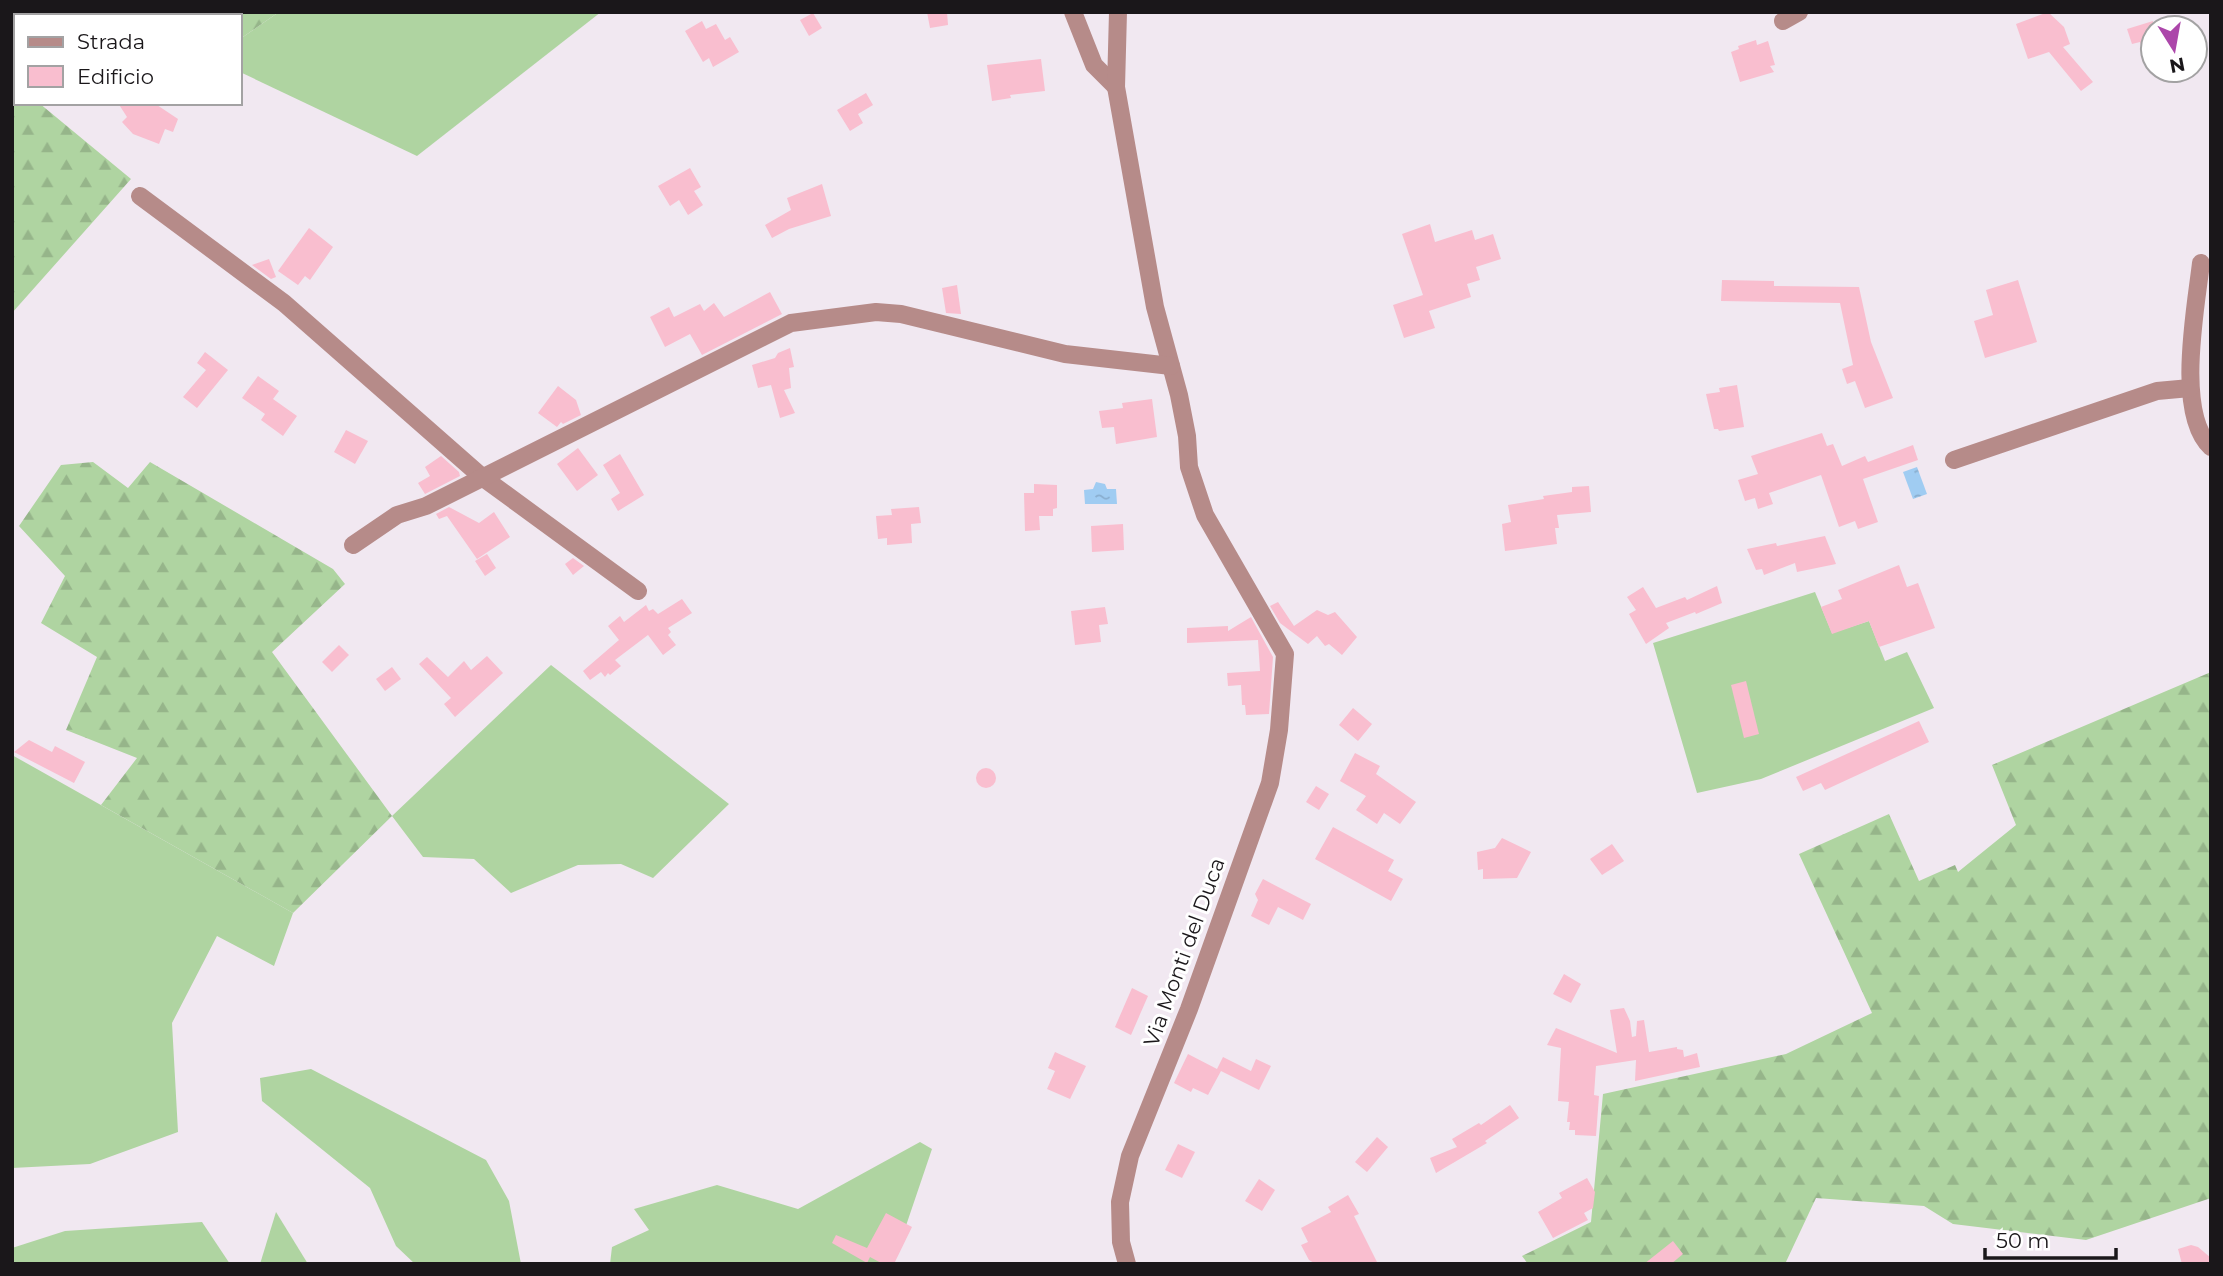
<svg xmlns="http://www.w3.org/2000/svg" width="2223" height="1276" font-family="Montserrat,sans-serif">
<style>
.grass{fill:#afd4a1}
.forest{fill:url(#forest-firs)}
.water{fill:url(#water-ripples)}
.building{fill:#f9becf}
.lines{fill:none;stroke-linecap:round;stroke-linejoin:round}
.minor{stroke:#b68b89;stroke-width:18}
.labels{text-anchor:middle;dominant-baseline:central;stroke-width:6;stroke-linejoin:round;paint-order:stroke}
.street-label{font-size:21px;fill:#1a171a;stroke:#fff}
</style>
<defs>
<pattern id="forest-firs" width="22" height="20" patternUnits="userSpaceOnUse" patternTransform="scale(1.75)"><rect width="22" height="20" fill="#afd4a1"/><path d="M5 1l3.5 6h-7zM16 11l3.5 6h-7z" fill="#96b58a"/></pattern>
<pattern id="water-ripples" width="26" height="14" patternUnits="userSpaceOnUse" patternTransform="scale(1.75)"><rect width="26" height="14" fill="#a0ccf2"/><path d="M2 4q2-2 4 0t4 0M15 11q2-2 4 0t4 0" fill="none" stroke="#89aecf"/></pattern>
</defs>
<rect width="100%" height="100%" fill="#f1e8f1"/>
<g class="grass">
<polygon points="279,12 601,12 417,156 240,72 240,39"/>
<polygon points="1815,592 1832,633 1869,621 1885,661 1907,652 1934,708 1761,779 1697,793 1653,643"/>
<polygon points="551,665 729,804 653,878 621,864 578,865 511,893 474,859 423,857 392,816"/>
<polygon points="12,755 293,913 274,966 217,936 172,1023 178,1132 90,1164 12,1168"/>
<polygon points="311,1069 486,1160 509,1201 521,1264 415,1264 396,1246 370,1188 262,1101 260,1078"/>
<polygon points="920,1142 932,1149 893,1264 610,1264 612,1247 649,1230 634,1209 717,1185 798,1209"/>
<polygon points="276,1212 308,1264 260,1264"/>
<polygon points="202,1222 230,1264 12,1264 12,1248 65,1231"/>
</g>
<g class="forest">
<polygon points="12,12 73,12 74,16 16,16 16,103 39,103 131,179 12,313"/>
<polygon points="150,12 279,12 240,39 240,16 153,16"/>
<polygon points="93,462 128,488 150,462 333,569 345,584 272,652 392,816 293,913 101,805 137,758 66,730 97,657 41,623 65,576 19,526 61,465"/>
<polygon points="2211,672 2211,1198 2086,1240 1953,1224 1924,1206 1816,1198 1785,1264 1528,1264 1522,1256 1591,1222 1603,1094 1786,1054 1872,1013 1799,854 1889,814 1919,881 1955,865 1958,872 2016,825 1992,765"/>
</g>
<g class="water">
<polygon points="1917,467 1927,494 1913,499 1903,472"/>
<polygon points="1096,482 1105,484 1107,489 1116,489 1117,504 1085,504 1084,490 1093,489"/>
</g>
<g class="building">
<polygon points="927,12 947,12 948,25 930,28"/>
<polygon points="2048,12 2064,27 2070,44 2063,47 2093,82 2081,91 2049,52 2028,59 2016,24"/>
<polygon points="813,13 822,28 809,36 800,20"/>
<polygon points="702,21 706,29 716,24 725,40 730,37 739,52 713,67 709,58 703,62 685,31"/>
<polygon points="2153,21 2153,46 2142,49 2140,42 2132,44 2127,29"/>
<polygon points="1756,40 1757,45 1768,41 1775,65 1770,66 1774,72 1740,82 1731,52 1739,49 1738,46"/>
<polygon points="1041,59 1045,91 1010,95 1011,98 992,101 987,65"/>
<polygon points="866,93 873,105 858,114 863,123 850,131 837,110"/>
<polygon points="118,103 154,103 178,119 173,132 165,129 159,144 133,134 122,122 127,117"/>
<polygon points="690,168 701,187 694,191 703,205 688,215 679,200 670,206 658,186"/>
<polygon points="822,184 831,216 789,229 772,238 765,225 791,210 787,198"/>
<polygon points="1430,224 1435,242 1472,230 1475,240 1493,234 1501,259 1476,267 1480,280 1467,284 1471,297 1429,311 1435,328 1404,338 1393,305 1423,295 1402,234"/>
<polygon points="309,228 333,247 310,280 305,276 298,285 278,271"/>
<polygon points="269,259 276,277 271,279 252,265"/>
<polygon points="1722,280 1774,281 1774,286 1859,287 1871,342 1893,398 1865,408 1855,381 1847,384 1842,369 1853,365 1840,303 1721,301"/>
<polygon points="2018,280 2037,342 1985,358 1974,321 1993,315 1986,290"/>
<polygon points="957,285 961,314 946,313 942,288"/>
<polygon points="770,292 782,314 702,355 690,334 665,347 650,317 669,307 674,317 700,304 704,311 714,303 724,317"/>
<polygon points="790,348 794,367 789,368 791,388 784,390 795,413 780,418 771,385 758,388 752,365 775,358 778,353"/>
<polygon points="205,352 228,370 197,408 183,397 206,370 197,363"/>
<polygon points="258,376 279,391 273,399 297,416 283,436 261,420 265,414 242,398"/>
<polygon points="1737,385 1744,427 1719,431 1718,429 1714,429 1706,394 1720,392 1719,388"/>
<polygon points="558,386 576,400 581,415 563,424 561,422 557,427 538,413"/>
<polygon points="1152,399 1157,437 1116,444 1114,427 1102,428 1099,411 1123,408 1122,403"/>
<polygon points="346,430 368,441 355,464 334,452"/>
<polygon points="1822,433 1827,446 1833,444 1842,466 1865,456 1868,462 1913,445 1918,460 1863,479 1878,522 1858,529 1855,521 1839,527 1821,475 1769,493 1773,504 1758,509 1755,498 1745,501 1738,480 1758,474 1751,456"/>
<polygon points="578,448 598,475 577,491 557,464"/>
<polygon points="620,454 644,495 618,511 611,499 620,493 603,465"/>
<polygon points="441,456 459,472 460,476 425,494 418,483 430,476 425,467"/>
<polygon points="1034,484 1057,485 1057,508 1053,509 1053,516 1039,516 1040,530 1025,531 1024,493 1034,493"/>
<polygon points="1589,486 1591,512 1557,515 1559,528 1555,528 1557,544 1505,551 1502,524 1511,522 1508,505 1544,499 1543,496 1572,492 1572,487"/>
<polygon points="449,507 479,523 494,512 510,537 477,559 447,516 439,519 436,514"/>
<polygon points="919,507 921,523 911,524 912,543 887,545 887,538 878,539 876,516 892,515 891,509"/>
<polygon points="1123,524 1124,550 1092,552 1091,526"/>
<polygon points="1825,536 1836,564 1797,572 1795,563 1764,575 1762,569 1756,570 1747,549 1776,543 1777,546"/>
<polygon points="487,554 496,568 485,576 475,561"/>
<polygon points="573,558 584,566 573,575 565,564"/>
<polygon points="1899,565 1907,587 1918,583 1935,628 1879,647 1869,621 1832,634 1821,607 1842,599 1838,590"/>
<polygon points="1717,586 1722,603 1696,614 1695,612 1666,623 1669,628 1646,644 1629,614 1636,610 1627,597 1643,587 1656,608 1685,597 1687,600"/>
<polygon points="682,599 692,613 668,628 671,632 668,635 676,645 663,655 648,635 615,660 621,666 610,675 608,673 605,677 601,672 590,680 583,671 619,640 608,626 620,616 624,622 646,605 649,611 653,609 658,614"/>
<polygon points="1278,602 1294,626 1317,610 1328,615 1335,612 1357,637 1342,655 1329,644 1325,646 1317,636 1308,644 1280,623 1270,606"/>
<polygon points="1105,607 1108,624 1099,625 1101,642 1075,645 1071,611"/>
<polygon points="1251,617 1273,657 1269,714 1246,715 1245,705 1242,705 1241,685 1228,686 1227,673 1260,671 1258,640 1187,643 1187,628 1228,626 1228,631"/>
<polygon points="339,645 349,655 332,672 322,662"/>
<polygon points="487,656 503,673 455,717 444,704 451,698 419,664 427,657 448,677 464,661 471,670"/>
<polygon points="392,667 401,679 385,691 376,679"/>
<polygon points="1746,681 1759,734 1744,738 1731,685"/>
<polygon points="1353,708 1372,724 1358,741 1339,725"/>
<polygon points="1919,721 1929,742 1825,790 1821,783 1803,791 1796,777"/>
<polygon points="29,740 52,752 55,746 85,762 74,783 14,752"/>
<polygon points="1355,753 1380,766 1376,774 1416,802 1400,824 1384,813 1377,824 1356,810 1366,796 1340,781"/>
<circle cx="986" cy="778" r="10"/>
<polygon points="1316,786 1329,794 1319,810 1306,802"/>
<polygon points="1333,827 1394,860 1388,871 1403,879 1391,901 1315,859"/>
<polygon points="1502,838 1531,852 1517,878 1483,879 1483,869 1478,870 1477,852 1495,848"/>
<polygon points="1612,844 1624,861 1602,875 1590,859"/>
<polygon points="1263,879 1311,904 1303,920 1278,907 1269,925 1251,916 1258,900 1255,894"/>
<polygon points="1564,974 1581,984 1571,1003 1553,994"/>
<polygon points="1132,988 1148,996 1131,1035 1115,1027"/>
<polygon points="1624,1008 1630,1021 1632,1037 1636,1036 1637,1021 1644,1020 1649,1052 1677,1047 1677,1049 1683,1050 1684,1057 1697,1053 1700,1067 1635,1081 1636,1060 1596,1066 1594,1095 1599,1096 1596,1136 1575,1135 1575,1130 1569,1130 1570,1122 1567,1122 1569,1102 1558,1101 1561,1048 1547,1045 1556,1028 1617,1053 1610,1010"/>
<polygon points="1055,1052 1086,1066 1070,1099 1047,1089 1055,1071 1048,1068"/>
<polygon points="1188,1054 1217,1069 1223,1057 1251,1071 1256,1059 1271,1066 1259,1090 1221,1071 1208,1095 1193,1088 1191,1092 1174,1083"/>
<polygon points="1510,1105 1519,1118 1485,1141 1487,1143 1436,1173 1430,1158 1457,1147 1452,1139 1479,1123 1481,1125"/>
<polygon points="1377,1137 1388,1147 1367,1172 1355,1162"/>
<polygon points="1178,1144 1195,1152 1182,1178 1165,1170"/>
<polygon points="1587,1178 1595,1192 1593,1208 1584,1213 1588,1220 1553,1238 1538,1212 1562,1198 1559,1193"/>
<polygon points="1259,1179 1275,1190 1262,1211 1245,1201"/>
<polygon points="1348,1195 1359,1214 1354,1216 1378,1264 1316,1264 1309,1260 1301,1245 1308,1242 1301,1228 1331,1212 1328,1207"/>
<polygon points="886,1213 912,1227 894,1264 883,1264 870,1257 867,1263 832,1243 836,1235 867,1248"/>
<polygon points="1673,1241 1683,1254 1671,1264 1644,1264"/>
<polygon points="2191,1245 2198,1247 2211,1258 2211,1264 2182,1264 2178,1249"/>
</g>
<g class="lines">
<g class="minor">
<polyline points="1073,12 1094,65 1116,87"/>
<polyline points="1118,12 1116,87 1155,307 1179,395 1187,436 1189,467 1205,515 1285,654 1279,730 1270,783 1189,1009 1130,1156 1120,1202 1121,1242 1127,1264"/>
<polyline points="1783,21 1799,12"/>
<polyline points="140,196 284,303 482,477 638,591"/>
<path d="M2201,263c-5,44 -26,151 10,184"/>
<polyline points="1954,460 2157,391 2190,388"/>
<polyline points="353,545 397,515 426,506 791,323 876,312 901,314 1065,354 1171,366"/>
</g>
</g>
<g class="labels">
<g class="street-label">
<text transform="translate(1184 952) rotate(-70)">Via Monti del Duca</text>
</g>
</g>
<rect width="2223" height="1276" fill="none" stroke="#1a171a" stroke-width="28"/>
<rect x="14" y="14" width="228" height="91" fill="#ffffff" stroke="#a3a2a3" stroke-width="2"/>
<rect x="28" y="37" width="35" height="10" fill="#b68b89" stroke="#a3a2a3" stroke-width="2"/>
<text x="77" y="49" font-size="21" fill="#1a171a">Strada</text>
<rect x="28" y="66" width="35" height="21" fill="#f9becf" stroke="#a3a2a3" stroke-width="2"/>
<text x="77" y="84" font-size="21" fill="#1a171a">Edificio</text>
<g transform="translate(2174 49) rotate(169)"><circle r="33" fill="#ffffff" stroke="#a3a2a3" stroke-width="2"/>
<path d="M0-5L12 26L0 18L-12 26Z" fill="#ac46aa"/>
<text y="-10" font-size="19" font-weight="bold" text-anchor="middle" fill="#1a171a">N</text>
</g>
<path d="M1985 1248v10h131v-10" fill="none" stroke="#1a171a" stroke-width="3.5"/>
<text x="1996" y="1248" font-size="21" fill="#1a171a" stroke="#ffffff" stroke-width="5" paint-order="stroke">50 m</text>
</svg>
